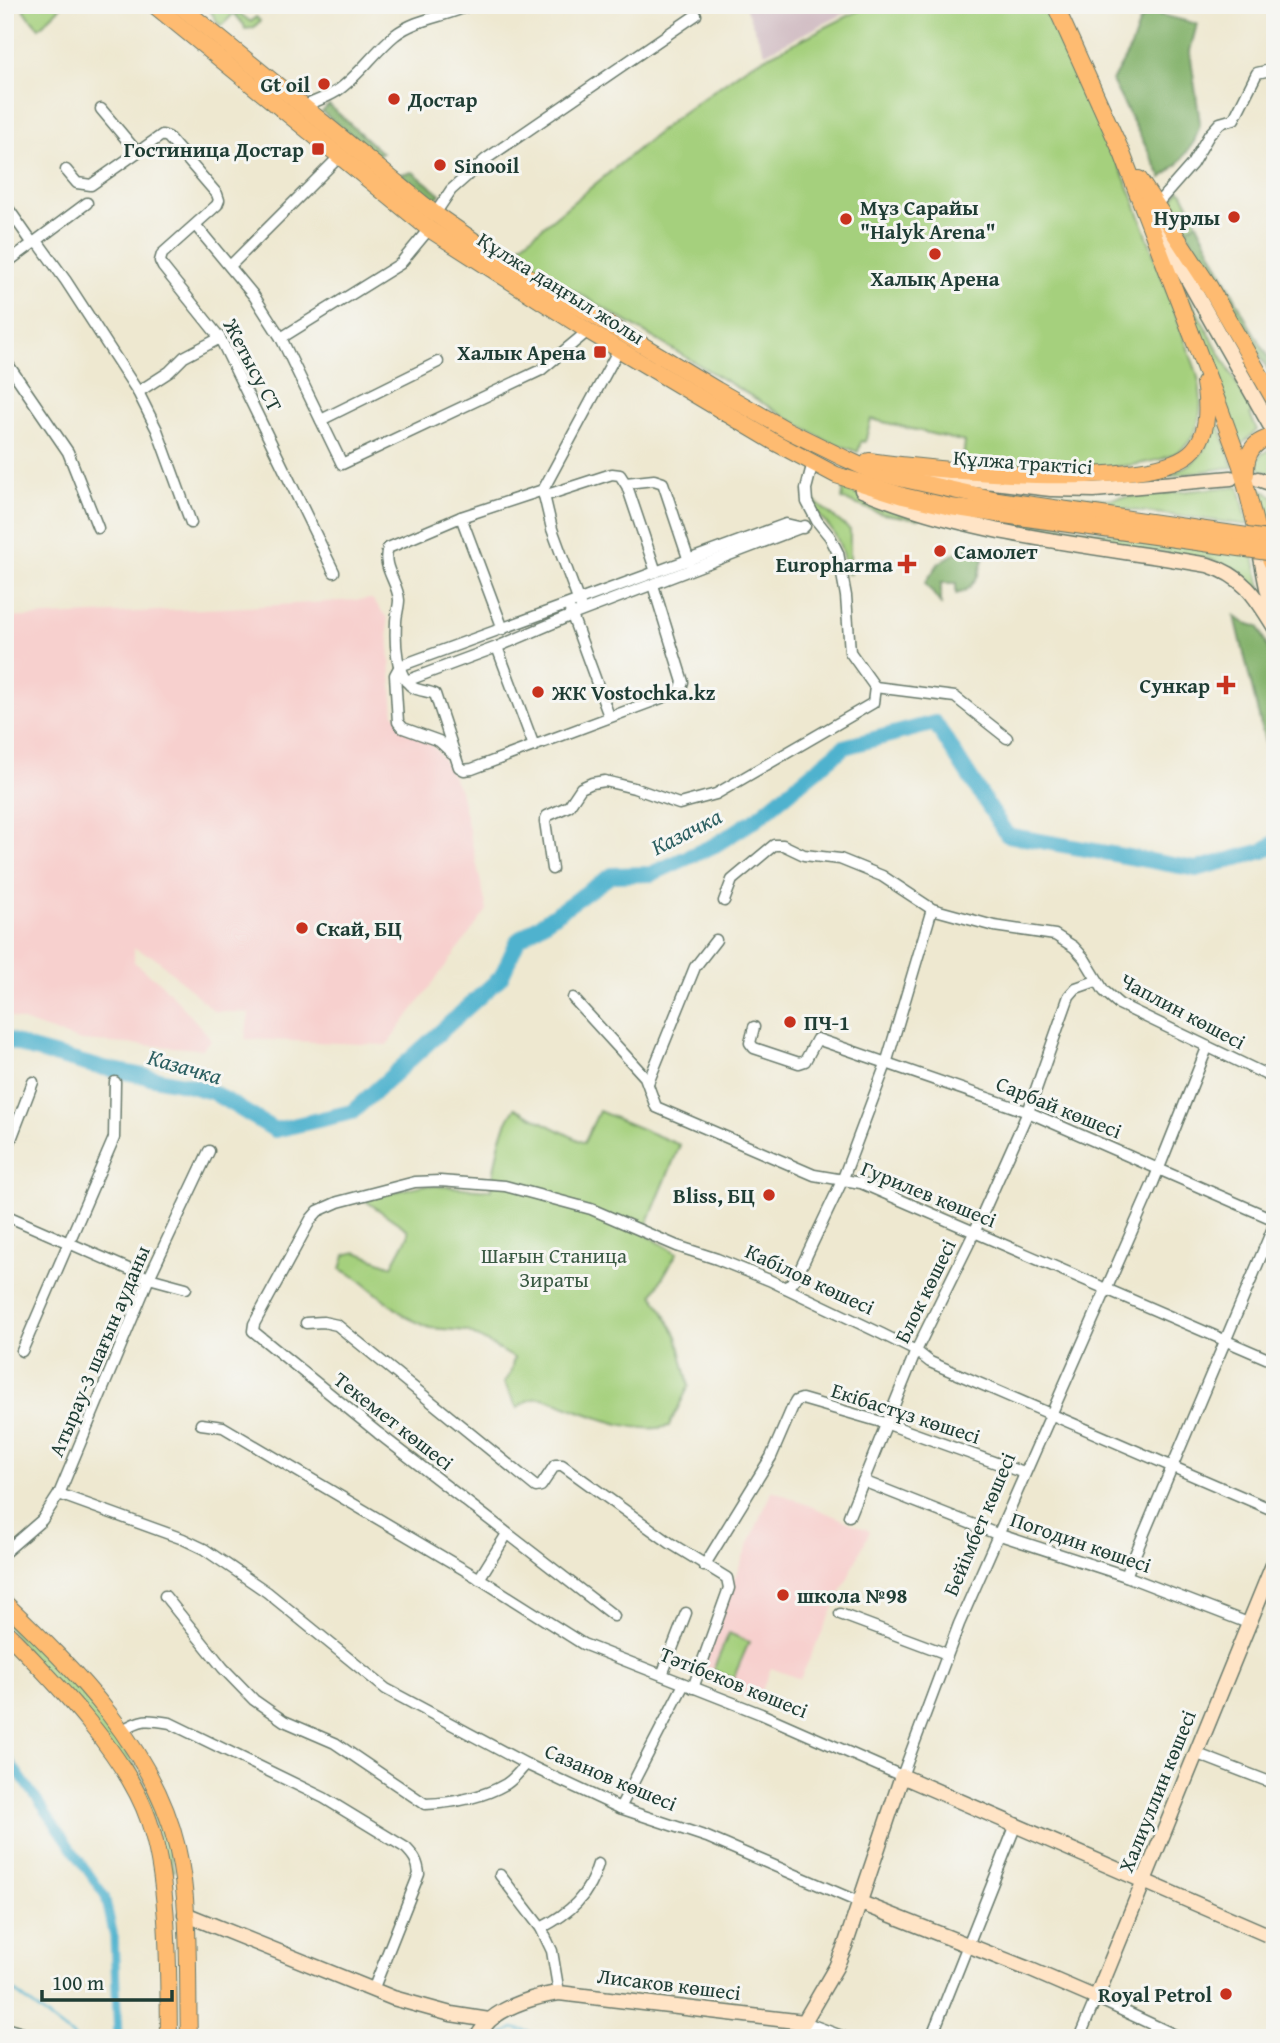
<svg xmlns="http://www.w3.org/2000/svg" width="1280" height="2043" font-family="'Gentium Book Plus',serif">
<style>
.built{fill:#f7d0ce}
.industrial{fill:#d2bec4}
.green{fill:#a5d07d;stroke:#628658;stroke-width:2}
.forest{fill:#84b26c;stroke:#527850;stroke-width:2}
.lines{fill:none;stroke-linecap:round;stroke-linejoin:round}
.stream{stroke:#4fb2ce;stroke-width:2.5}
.canal{stroke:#4fb2ce;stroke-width:9}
.river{stroke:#4fb2ce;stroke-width:16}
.street-casing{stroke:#67796b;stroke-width:13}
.secondary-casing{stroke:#67796b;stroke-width:17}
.primary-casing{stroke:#67796b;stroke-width:18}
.street{stroke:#fff;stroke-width:10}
.secondary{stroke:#ffe4c6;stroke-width:14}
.primary{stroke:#febb71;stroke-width:16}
.primary-bridge-casing{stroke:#67796b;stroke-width:18;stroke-linecap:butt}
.primary-bridge{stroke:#febb71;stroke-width:16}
.poi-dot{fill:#c8321e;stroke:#f6f6f2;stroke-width:2.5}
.labels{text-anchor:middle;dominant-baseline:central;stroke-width:6;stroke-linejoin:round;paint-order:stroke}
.poi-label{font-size:21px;font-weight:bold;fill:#1f3d34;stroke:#f6f6f2;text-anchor:end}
.street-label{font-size:21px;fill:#1f3d34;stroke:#f6f6f2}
.park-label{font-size:21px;fill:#3a5a43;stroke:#f6f6f2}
.water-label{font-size:23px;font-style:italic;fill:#2d6062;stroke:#f6f6f2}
</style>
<rect width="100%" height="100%" fill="#f6f6f2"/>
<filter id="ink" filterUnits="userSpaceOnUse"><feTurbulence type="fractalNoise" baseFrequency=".0143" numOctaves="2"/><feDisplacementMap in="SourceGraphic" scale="14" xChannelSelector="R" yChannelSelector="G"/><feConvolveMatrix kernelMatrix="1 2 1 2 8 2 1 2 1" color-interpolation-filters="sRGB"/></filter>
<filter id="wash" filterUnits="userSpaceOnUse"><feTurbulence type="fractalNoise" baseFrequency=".00686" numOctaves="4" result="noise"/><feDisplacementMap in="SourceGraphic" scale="28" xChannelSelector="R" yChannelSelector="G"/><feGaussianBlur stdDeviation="1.57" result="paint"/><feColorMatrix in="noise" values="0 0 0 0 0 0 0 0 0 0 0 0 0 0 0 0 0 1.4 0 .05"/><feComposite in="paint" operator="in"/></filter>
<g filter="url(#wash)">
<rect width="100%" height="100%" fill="#eee8d0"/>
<g class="built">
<polygon points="372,599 387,618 394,714 430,742 442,758 460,790 487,910 387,1045 245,1039 249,1013 214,1011 156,958 134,948 134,962 161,983 208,1035 211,1040 202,1049 81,1041 5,1015 5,618 246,607"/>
<polygon points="772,1490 870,1531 800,1679 771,1668 757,1703 693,1675"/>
</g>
<polygon class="industrial" points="744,5 862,5 765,53"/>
<g class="green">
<polygon points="28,5 63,5 39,28 23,10"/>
<polygon points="207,5 228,5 251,22 256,17 260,21 253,28 245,29 244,25 234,13 222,26 218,23"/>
<path d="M896,5h151l85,190 65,178c6,26 7,56 -14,75 -34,30 -174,19 -221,18l3,-24 -94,-23 -6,23 -4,-1 -3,11 -33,-12 -314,-187 167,-137 70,-50 120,-60 16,4z"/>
<polygon points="1179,190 1183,193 1197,223 1185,229 1170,203"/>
<polygon points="1171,265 1253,413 1250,414 1257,430 1240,446"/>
<path d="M1214,409l19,58 -75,11c40,-11 54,-28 56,-69z"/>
<polygon points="1273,448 1275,451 1275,475 1256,468 1260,455"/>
<polygon points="1239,486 1248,525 1022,496 1024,491 1106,499"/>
<polygon points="844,487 862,498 921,515 919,519 882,514 842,499"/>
<polygon points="1258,488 1275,497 1275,554 1262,517"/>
<path d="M814,501l36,29v44h-3c-7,-34 -9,-40 -34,-65z"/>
<polygon points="962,513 1253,553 1262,592 1238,570 1209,559 1101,544 960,518"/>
<path d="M515,1108l69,35 15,-32 81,34 -35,84v5l32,19 -24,41 24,42 12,50 -20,40c-29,9 -74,-9 -101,-19 -8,-3 -18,-8 -26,-9 -10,-1 -18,5 -25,10l-13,-25 6,-9 4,-16 -47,-27 -37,-3 -24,-11 -50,-40 -15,-8 4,-14 11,-3 36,14 16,-30v-6l-45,-31 61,-14 67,5c5,-27 7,-59 24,-82z"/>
<path d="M5,1612c60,57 121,124 154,201 8,17 10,39 15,58l-8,1 -14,-55 -147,-193z"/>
<polygon points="729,1633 749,1642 733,1679 713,1670"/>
</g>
<g class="forest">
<polygon points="1150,12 1197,24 1190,51 1200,123 1194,142 1178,164 1162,178 1112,81 1131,47 1140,21"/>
<polygon points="329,105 382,153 377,156 322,112"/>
<polygon points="413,172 440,194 434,202 400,174"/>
<polygon points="1197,223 1249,325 1275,367 1275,382 1185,229"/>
<path d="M972,543l14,3c-4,19 -8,44 -30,48v-11h-15v21l-16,-21 14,-20z"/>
<polygon points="1235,616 1243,622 1259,627 1275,666 1275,750 1268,755"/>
</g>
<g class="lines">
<g class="stream">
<polyline points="5,1984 75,2038"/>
<polyline points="497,2038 513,2028 555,2038"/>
</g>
<polyline class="canal" points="5,1754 105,1896 114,1937 118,2038"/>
<polyline class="river" points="5,1038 31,1049 94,1066 184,1084 212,1092 275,1130 352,1112 501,977 518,940 612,875 651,874 715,845 756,819 844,747 935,723 1007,835 1196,869 1263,851 1275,843"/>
</g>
</g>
<g filter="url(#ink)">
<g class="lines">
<defs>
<g id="street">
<polyline points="5,12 12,5"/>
<path d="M302,107c11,-5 24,-9 35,-16 22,-15 37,-39 58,-56 22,-17 51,-18 75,-30"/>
<polyline points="101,109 137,152"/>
<polyline points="66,170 77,183 91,185 162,135 168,137 217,194 219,200 217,205 162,254 160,261 163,267 220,338 334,572"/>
<polyline points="5,204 31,241 40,245 66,281 138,392 157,430 191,523"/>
<polyline points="1156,205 1192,164 1209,135 1220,123 1234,119 1257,73 1275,69"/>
<polyline points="435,214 451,190 486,159 696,15"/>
<polyline points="196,226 254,296 281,338 342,464 541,370 588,331"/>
<polyline points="5,264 87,203"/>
<polyline points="230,266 339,157"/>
<polyline points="281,338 400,264 429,229"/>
<path d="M619,349l-76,141 -82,27 -73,31c-7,19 10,34 11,52 0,7 -3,15 -3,22 -1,18 -1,55 18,66 6,3 14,3 21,6l24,73 5,3 8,-1 208,-78 3,-9 -30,-97"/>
<polyline points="5,360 68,452 98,528"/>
<polyline points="138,392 169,372 184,357 220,338"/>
<polyline points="321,420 438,362"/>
<polyline points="626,483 654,480 663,483 689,561"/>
<polyline points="543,491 552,529 580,605"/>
<polyline points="544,496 612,474 620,475 627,486 656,572"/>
<polyline points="461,517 503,629"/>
<polyline points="570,610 609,716"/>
<polyline points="497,647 534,746"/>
<polyline points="406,681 497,647 572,615 805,526"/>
<polyline points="875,687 955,697 1007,738"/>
<polyline points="452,753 439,741 403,728 398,722 395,675 400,666 786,524 803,528"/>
<polyline points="552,869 545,821 547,816 569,806 581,788 592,783 605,781 634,788 679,804 716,794 873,703 875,687 850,652 846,596 838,553 830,537 817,521 807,502 806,489 813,462"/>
<polyline points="724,901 732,880 774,845 783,845 804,855 840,859 882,876 932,909 994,926 1055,935 1074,947 1084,958 1104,991 1119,1004 1275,1079"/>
<polyline points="573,998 645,1077 656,1107 814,1175 861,1183 1275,1362"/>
<polyline points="754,1027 750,1043 754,1048 799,1063 805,1061 817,1039 1028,1112 1275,1220"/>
<polyline points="648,1083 695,967 716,940"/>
<polyline points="5,1155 33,1082"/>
<polyline points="5,1215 149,1278 186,1288"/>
<polyline points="786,1288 796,1278 842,1181 886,1064 932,909"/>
<polyline points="306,1323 323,1322 337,1325 536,1487 541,1486 555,1465 562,1465 670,1543 727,1578 729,1588 693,1688"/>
<polyline points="22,1351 114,1138 115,1082"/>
<polyline points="201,1424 223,1427 485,1582 583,1644 761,1714 902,1776 959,1624 1153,1183 1207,1048"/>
<polyline points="863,1481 997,1534 1126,1576 1248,1623"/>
<polyline points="59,1494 183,1539 204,1549 267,1592 386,1689 526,1764 620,1808 707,1837 861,1903"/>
<polyline points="849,1516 916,1351 974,1233 1028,1112 1069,996 1076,988 1096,981"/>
<polyline points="5,1552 42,1520 59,1494 149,1278 209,1151"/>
<polyline points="704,1566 771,1457 793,1406 796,1401 802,1399 885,1423 1024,1473"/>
<polyline points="1126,1576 1275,1223"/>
<polyline points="479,1579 507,1534"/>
<path d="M165,1596l58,72 31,32 30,21 51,22 90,61c27,-1 57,-6 81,-20 8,-5 14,-13 20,-20"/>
<polyline points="840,1614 947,1654"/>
<polyline points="614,1616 378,1433 253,1331 254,1324 311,1219 318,1211 338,1202 415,1182 440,1181 505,1186 591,1209 677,1246 717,1259 769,1280 882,1334 916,1351 930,1362 1275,1511"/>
<polyline points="662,1675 686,1613"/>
<path d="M121,1731c21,-13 26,-12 49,-8l154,75 82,50c8,8 12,14 13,26l-46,116"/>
<polyline points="1195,1753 1275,1784"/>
<polyline points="620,1808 684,1684"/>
<polyline points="500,1875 541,1928 552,1951 559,1993"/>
<path d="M541,1928c29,-15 48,-32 57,-64"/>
<polyline points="804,2022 847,2038"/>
<polyline points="5,2028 40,2038"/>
<polyline points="931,2038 1015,1827"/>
<polyline points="1079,2038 1096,1998 1181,2038"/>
</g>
<g id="secondary">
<polyline points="1149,205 1178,262 1275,434"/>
<polyline points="926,474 1051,489 1094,490 1231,478"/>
<polyline points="1258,479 1275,485"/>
<path d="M862,490c109,46 230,55 346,75 36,11 48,32 67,63"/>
<polyline points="1258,542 1267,588 1275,617"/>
<polyline points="861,1903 1031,1970 1096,1998 1275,1560"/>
<polyline points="185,1914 393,1998 451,2014 489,2020"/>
<path d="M476,2038c5,-6 9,-14 14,-18 17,-15 47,-24 69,-27l245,29 32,-55 9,-21 57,-170 373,162"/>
</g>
<g id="primary">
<polyline points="154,5 429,229 588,331 776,443 836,475 903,496 951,507 997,514"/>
<polyline points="179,5 435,214 506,263 551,290 717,390 787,430 844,458 870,470 899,478 998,500"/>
<polyline points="1055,5 1122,153 1218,403 1241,466 1256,527 1275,570"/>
<polyline points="1139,179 1209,286 1275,401"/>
<path d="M869,461c62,9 275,31 321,-8 19,-16 18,-47 14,-70"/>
<path d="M1246,474c-1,-20 8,-35 29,-37"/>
<path d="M5,1603c71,68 149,146 172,244 14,58 10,131 12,191"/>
<path d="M5,1631c49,50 122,124 144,190 21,62 19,150 20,217"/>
</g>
</defs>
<use href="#street" class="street-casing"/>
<use href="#secondary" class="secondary-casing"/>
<use href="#primary" class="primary-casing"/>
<use href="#street" class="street"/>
<use href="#secondary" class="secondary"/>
<use href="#primary" class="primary"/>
<defs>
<g id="primary-bridge">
<polyline points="998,500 1275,540"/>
<polyline points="997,514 1275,553"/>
</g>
</defs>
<use href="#primary-bridge" class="primary-bridge-casing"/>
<use href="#primary-bridge" class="primary-bridge"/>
</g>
</g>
<g class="poi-dot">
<circle cx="324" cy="84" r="7"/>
<circle cx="394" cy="99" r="7"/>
<rect x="311" y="142" width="14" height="14" rx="3.5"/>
<circle cx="440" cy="165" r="7"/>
<circle cx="1234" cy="217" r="7"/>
<circle cx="846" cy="219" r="7"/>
<circle cx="935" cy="254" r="7"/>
<rect x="593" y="345" width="14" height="14" rx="3.5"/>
<circle cx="940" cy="551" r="7"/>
<path d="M903.5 553.5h7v7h7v7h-7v7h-7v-7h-7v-7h7z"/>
<path d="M1222.5 674.5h7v7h7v7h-7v7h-7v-7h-7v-7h7z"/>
<circle cx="538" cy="692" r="7"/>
<circle cx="302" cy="928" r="7"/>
<circle cx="790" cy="1022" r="7"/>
<circle cx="769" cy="1195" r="7"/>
<circle cx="783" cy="1595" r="7"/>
<circle cx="1226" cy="1994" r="7"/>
</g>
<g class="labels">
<g class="poi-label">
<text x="310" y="84">Gt oil</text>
<text x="408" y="99" text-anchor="start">Достар</text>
<text x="304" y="149">Гостиница Достар</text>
<text x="454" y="165" text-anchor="start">Sinooil</text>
<text x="860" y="207" text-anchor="start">Мұз Сарайы<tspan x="860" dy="24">"Halyk Arena"</tspan></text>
<text x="1220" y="217">Нурлы</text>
<text x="935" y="278" text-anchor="middle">Халық Арена</text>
<text x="586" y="352">Халык Арена</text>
<text x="954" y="551" text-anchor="start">Самолет</text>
<text x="893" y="564">Europharma</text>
<text x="1210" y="685">Сункар</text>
<text x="552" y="692" text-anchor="start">ЖК Vostochka.kz</text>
<text x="316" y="928" text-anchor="start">Скай, БЦ</text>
<text x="804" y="1022" text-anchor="start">ПЧ-1</text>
<text x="755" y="1195">Bliss, БЦ</text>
<text x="797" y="1595" text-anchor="start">школа №98</text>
<text x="1212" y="1994">Royal Petrol</text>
</g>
<g class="street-label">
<text transform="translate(561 288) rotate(32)">Құлжа даңғыл жолы</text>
<text transform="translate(253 365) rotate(62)">Жетысу СТ</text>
<text transform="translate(1023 462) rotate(4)">Құлжа трактісі</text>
<text transform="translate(1183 1011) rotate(28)">Чаплин көшесі</text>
<text transform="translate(1059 1107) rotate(22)">Сарбай көшесі</text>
<text transform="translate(929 1194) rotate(22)">Гурилев көшесі</text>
<text transform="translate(810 1279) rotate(25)">Кабілов көшесі</text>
<text transform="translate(925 1291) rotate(-64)">Блок көшесі</text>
<text transform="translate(99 1351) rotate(-67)">Атырау-3 шағын ауданы</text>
<text transform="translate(906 1413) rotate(18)">Екібастұз көшесі</text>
<text transform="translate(394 1421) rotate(38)">Текемет көшесі</text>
<text transform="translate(979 1524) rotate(-67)">Бейімбет көшесі</text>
<text transform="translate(1081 1542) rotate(19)">Погодин көшесі</text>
<text transform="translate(734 1682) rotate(22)">Тәтібеков көшесі</text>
<text transform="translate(611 1777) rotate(23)">Сазанов көшесі</text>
<text transform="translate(1157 1791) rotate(-68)">Халиуллин көшесі</text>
<text transform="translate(669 1984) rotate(7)">Лисаков көшесі</text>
</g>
<g class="park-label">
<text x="554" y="1255">Шағын Станица<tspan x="554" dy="24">Зираты</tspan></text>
</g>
<g class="water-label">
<text transform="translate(686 831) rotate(-27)">Казачка</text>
<text transform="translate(185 1066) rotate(16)">Казачка</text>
</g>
</g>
<rect width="1280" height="2043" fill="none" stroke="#f6f6f2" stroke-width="28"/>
<path d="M42 1990v10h130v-10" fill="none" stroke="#1f3d34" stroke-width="3.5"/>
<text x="52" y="1990" font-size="21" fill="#1f3d34" stroke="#f6f6f2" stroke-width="5" paint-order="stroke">100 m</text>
</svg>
